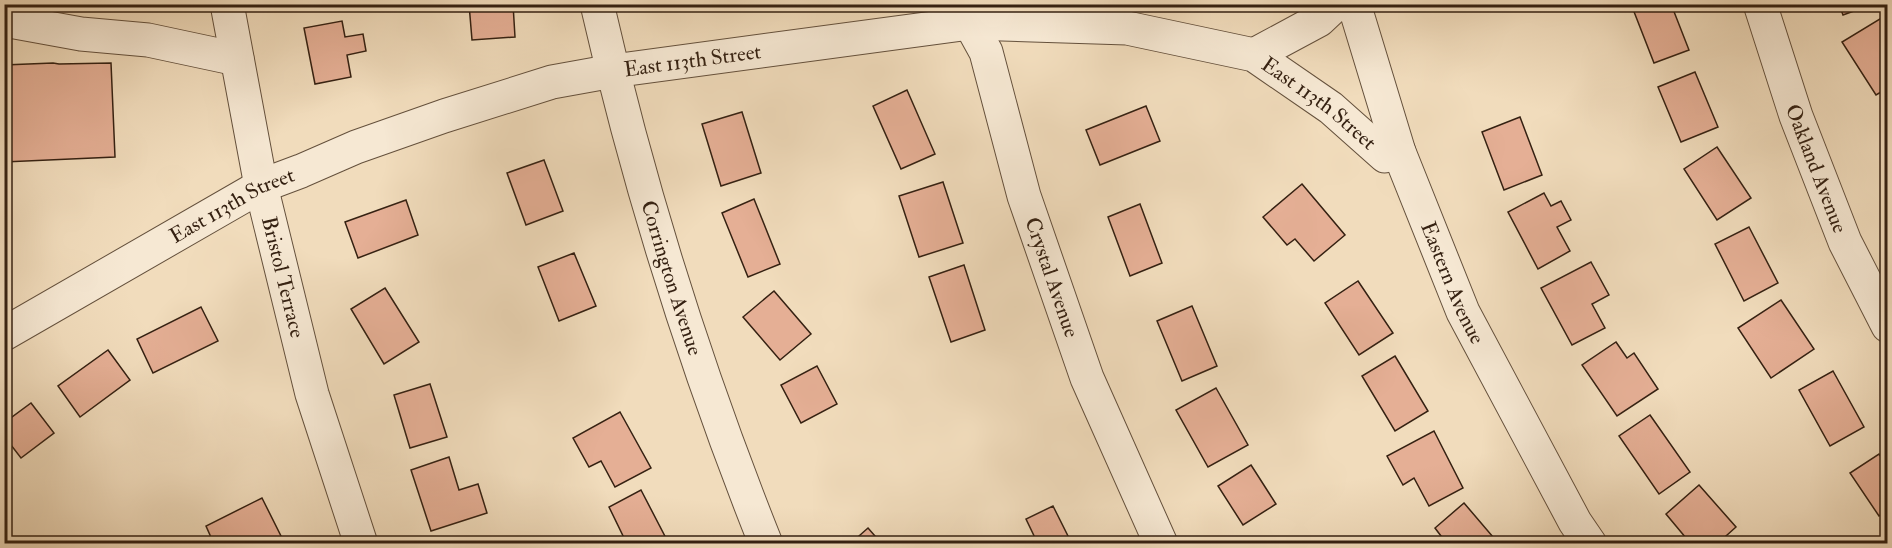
<svg xmlns="http://www.w3.org/2000/svg" width="1892" height="548" font-family="'IM FELL Double Pica',serif">
<style>
.building{fill:#e5af95;stroke:#352112;stroke-width:1.5}
.lines{fill:none;stroke-linecap:round;stroke-linejoin:round}
.minor-casing{stroke:#64503c;stroke-width:35}
.minor{stroke:#f6e8d3;stroke-width:33}
.labels{text-anchor:middle;dominant-baseline:central;stroke-width:4.5;stroke-linejoin:round;paint-order:stroke}
.street-label{font-size:21px;fill:#352112;stroke:#f6e8d3}
</style>
<rect width="100%" height="100%" fill="#f1dcbc"/>
<filter id="stains"><feTurbulence type="fractalNoise" baseFrequency=".00333" numOctaves="4"/><feColorMatrix values="0 0 0 0 .2 0 0 0 0 .09 0 0 0 0 .02 0 0 0 .5 -.17"/></filter>
<radialGradient id="worn" r=".72"><stop offset=".6" stop-color="#630" stop-opacity="0"/><stop offset="1" stop-color="#630" stop-opacity=".3"/></radialGradient>
<g class="building">
<polygon points="469,4 513,4 515,37 472,40"/>
<polygon points="1631,4 1671,4 1689,50 1654,63"/>
<polygon points="1839,4 1873,4 1843,15"/>
<polygon points="1888,14 1888,48 1886,49 1888,51 1888,88 1876,95 1842,42"/>
<polygon points="342,21 345,37 363,34 366,51 347,55 351,77 315,84 304,28"/>
<polygon points="53,63 59,64 111,63 115,157 4,162 4,65"/>
<polygon points="1695,72 1718,127 1681,142 1658,87"/>
<polygon points="907,90 935,154 901,169 873,106"/>
<polygon points="1146,106 1160,141 1100,165 1086,130"/>
<polygon points="742,112 761,173 721,186 702,124"/>
<polygon points="1520,117 1542,175 1504,190 1482,132"/>
<polygon points="1717,147 1751,198 1717,220 1684,169"/>
<polygon points="544,160 563,211 526,225 507,173"/>
<polygon points="943,182 963,243 919,257 899,196"/>
<polygon points="1302,184 1345,235 1314,261 1295,239 1287,245 1263,217"/>
<polygon points="1544,193 1551,206 1561,201 1571,220 1557,227 1570,251 1538,269 1508,212"/>
<polygon points="754,199 780,264 748,277 722,213"/>
<polygon points="406,200 418,235 358,258 345,222"/>
<polygon points="1140,204 1162,263 1130,276 1108,217"/>
<polygon points="1749,227 1778,283 1744,301 1715,244"/>
<polygon points="574,253 596,306 559,321 538,267"/>
<polygon points="1591,262 1609,295 1592,304 1605,328 1572,345 1541,288"/>
<polygon points="964,265 985,330 951,342 929,277"/>
<polygon points="1358,281 1393,333 1359,355 1325,303"/>
<polygon points="385,288 419,342 384,364 351,309"/>
<polygon points="774,291 811,334 780,360 743,317"/>
<polygon points="1781,300 1814,349 1771,378 1738,328"/>
<polygon points="1192,306 1217,366 1182,381 1157,321"/>
<polygon points="201,307 218,341 153,373 137,339"/>
<polygon points="1616,342 1627,358 1634,353 1658,389 1617,416 1582,365"/>
<polygon points="108,350 130,380 80,417 58,386"/>
<polygon points="1395,356 1428,411 1395,431 1362,376"/>
<polygon points="817,366 837,404 801,423 781,385"/>
<polygon points="1833,371 1864,427 1830,446 1799,390"/>
<polygon points="430,384 447,437 410,448 394,395"/>
<polygon points="1216,388 1248,445 1208,467 1176,410"/>
<polygon points="31,403 54,433 21,458 4,436 4,423"/>
<polygon points="620,412 651,468 615,487 601,461 589,467 573,438"/>
<polygon points="1650,415 1690,472 1659,494 1619,436"/>
<polygon points="1434,431 1463,488 1429,506 1414,478 1403,485 1387,456"/>
<polygon points="1879,454 1888,467 1888,511 1879,516 1850,473"/>
<polygon points="449,457 459,490 478,484 487,513 431,531 411,470"/>
<polygon points="1251,465 1276,504 1243,525 1218,486"/>
<polygon points="1699,485 1736,527 1717,544 1691,544 1666,514"/>
<polygon points="641,490 669,544 627,544 609,507"/>
<polygon points="262,498 285,544 214,544 206,526"/>
<polygon points="1464,503 1499,544 1447,544 1435,528"/>
<polygon points="1053,506 1072,544 1038,544 1026,519"/>
<polygon points="868,528 882,544 850,544"/>
</g>
<g class="lines">
<defs>
<g id="minor">
<path id="s1" d="M227,4l34,182 51,208 49,150"/>
<path id="s2" d="M597,4c42,184 99,365 169,540"/>
<path id="s3" d="M1354,4l45,148 64,160 112,210 15,22"/>
<path id="s4" d="M1760,4l36,112 49,126 43,84"/>
<path id="s5" d="M970,6v17l16,29 38,144 63,182 74,166"/>
<polyline points="4,20 81,34 148,40 237,59"/>
<polyline points="1254,55 1319,20 1336,4"/>
<path id="s6" d="M4,334l257,-148 40,-15 55,-24 88,-31 108,-34 61,-11 357,-48 157,5 127,27 77,53 54,48 14,-4"/>
</g>
</defs>
<use href="#minor" class="minor-casing"/>
<use href="#minor" class="minor"/>
</g>
<g class="labels">
<g class="street-label">
<text stroke="none"><textPath href="#s6" startOffset="748">East 113th Street</textPath></text>
<text stroke="none"><textPath href="#s6" startOffset="1396">East 113th Street</textPath></text>
<text stroke="none"><textPath href="#s4" startOffset="174">Oakland Avenue</textPath></text>
<text stroke="none"><textPath href="#s6" startOffset="262">East 113th Street</textPath></text>
<text stroke="none"><textPath href="#s1" startOffset="279">Bristol Terrace</textPath></text>
<text stroke="none"><textPath href="#s2" startOffset="284">Corrington Avenue</textPath></text>
<text stroke="none"><textPath href="#s5" startOffset="285">Crystal Avenue</textPath></text>
<text stroke="none"><textPath href="#s3" startOffset="296">Eastern Avenue</textPath></text>
</g>
</g>
<rect width="1892" height="548" fill="none" stroke="#f1dcbc" stroke-width="24"/>
<rect x="6" y="6" width="1880" height="536" fill="none" stroke="#352112" stroke-width="3"/>
<rect x="12" y="12" width="1868" height="524" fill="none" stroke="#352112" stroke-width="1.5"/>
<rect width="100%" height="100%" filter="url(#stains)"/>
<rect width="100%" height="100%" fill="url(#worn)"/>
</svg>
